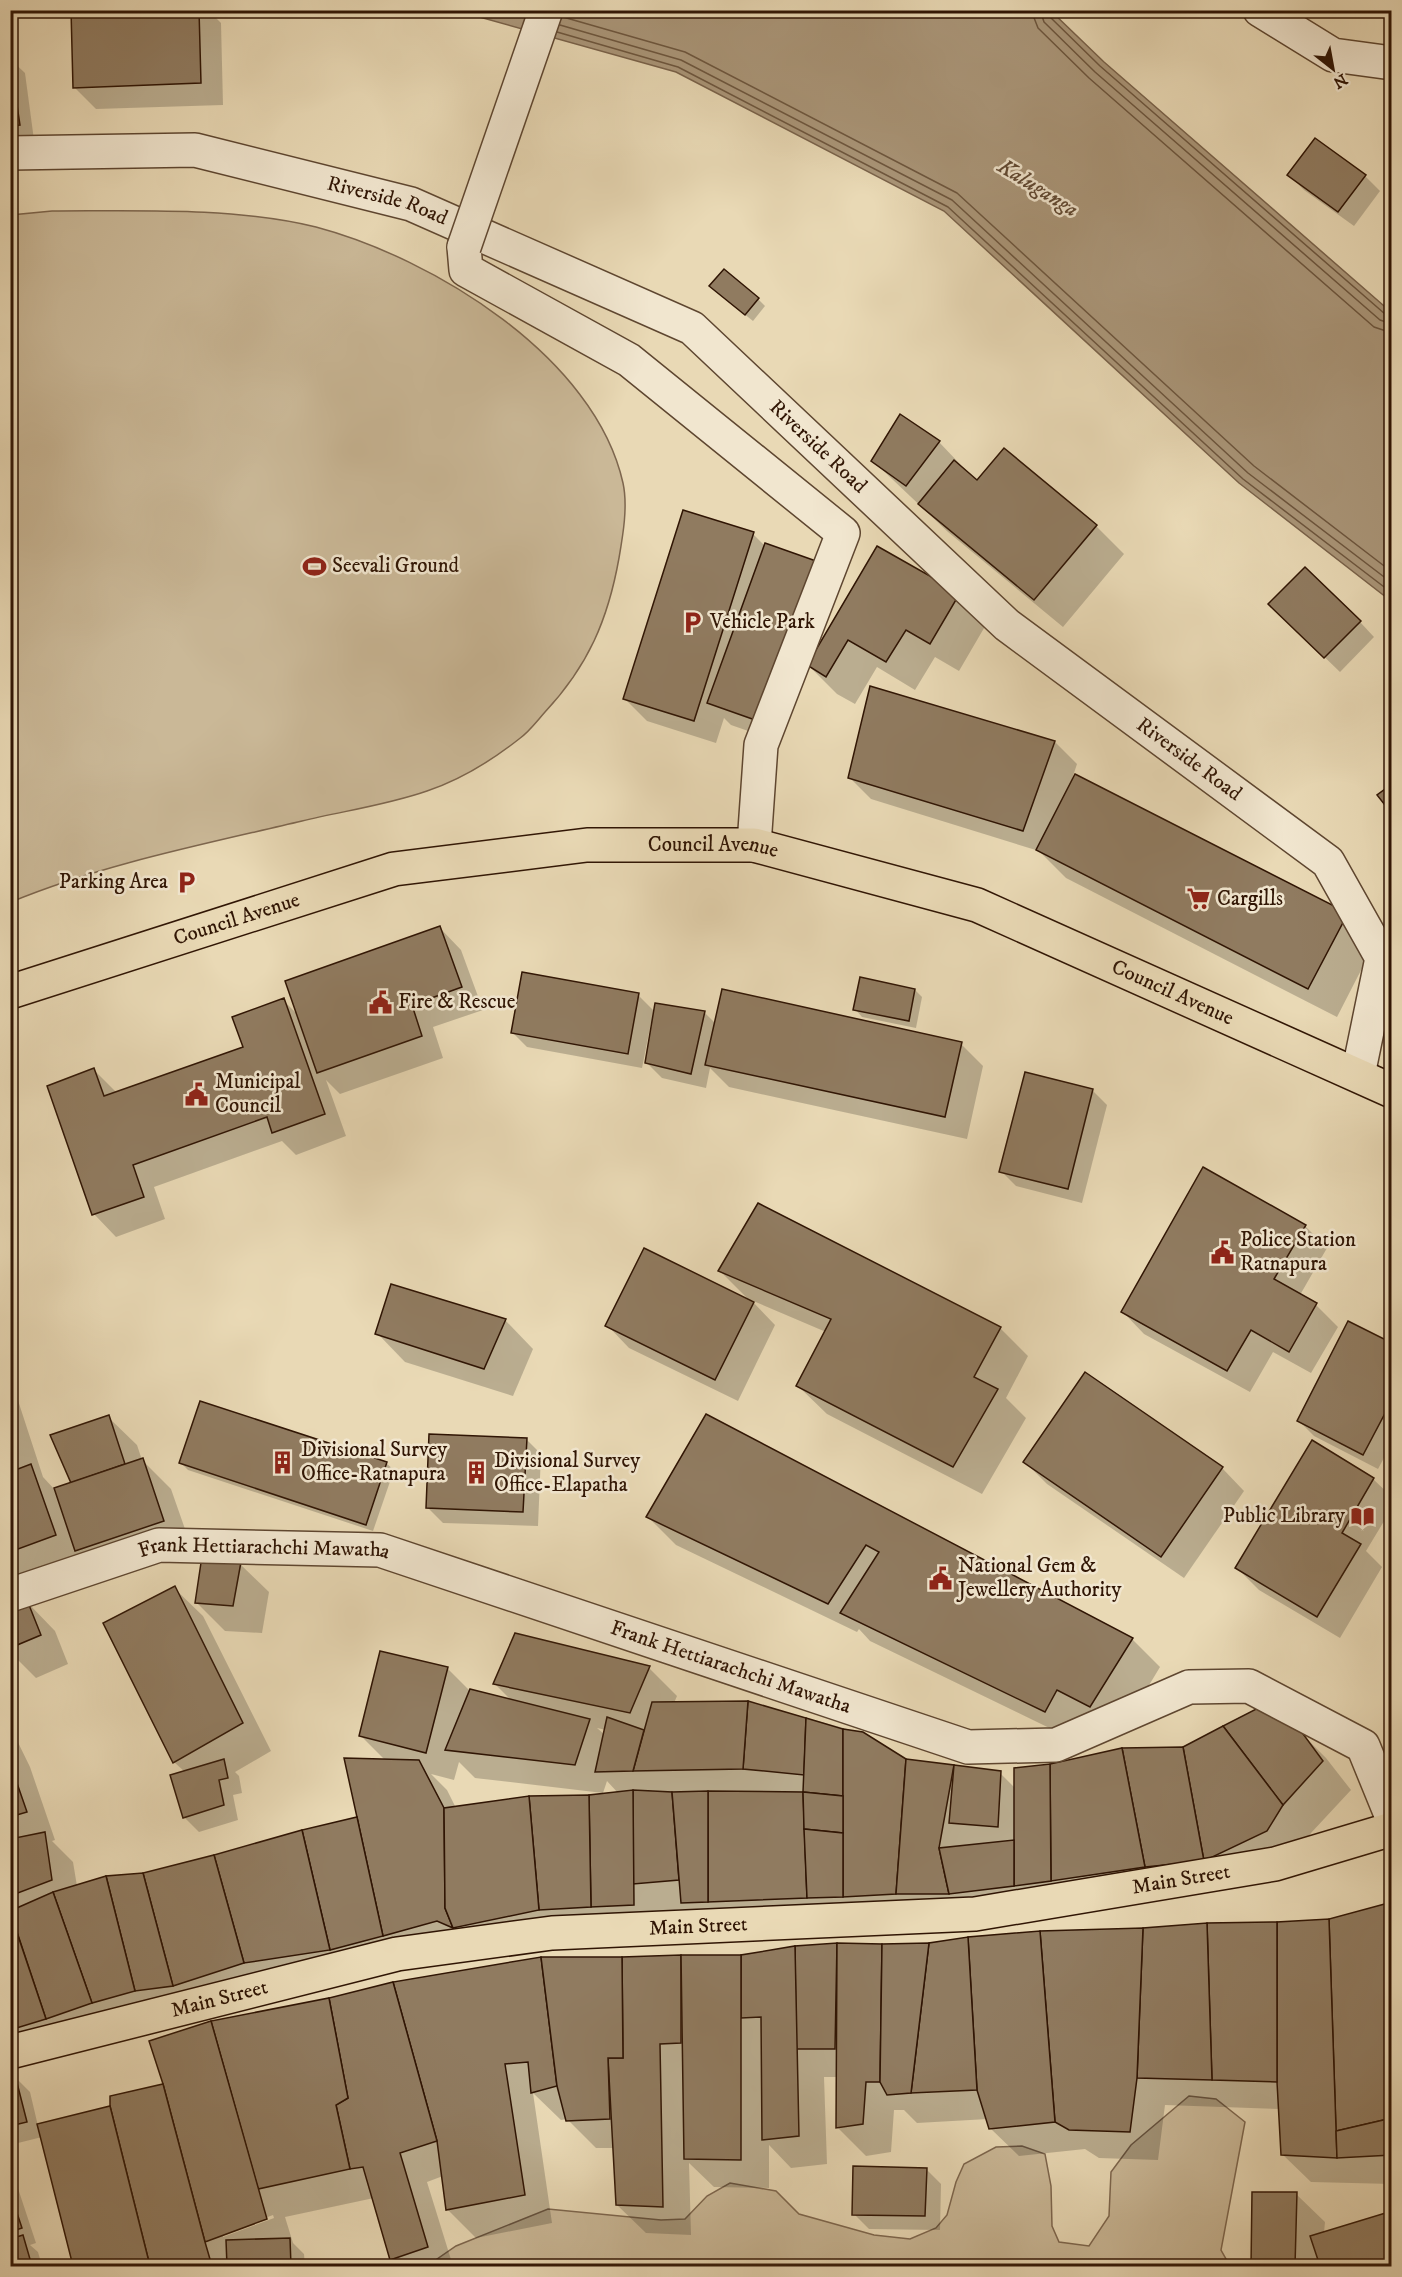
<svg xmlns="http://www.w3.org/2000/svg" width="1402" height="2277" font-family="'IM FELL DW Pica',serif">
<style>
.green{fill:#cab897;stroke:#7d664e;stroke-width:1.5}
.water{fill:#aa9679;stroke:#79624a;stroke-width:1.5}
.shadow{fill:#0003;fill-rule:evenodd}
.lines{fill:none;stroke-linecap:round;stroke-linejoin:round}
.shore{stroke:#6d563e;stroke-width:1.5}
.building{fill:#907b60;stroke:#301504;stroke-width:1.5}
.minor-casing{stroke:#5e4630;stroke-width:36}
.major-casing{stroke:#301504;stroke-width:36}
.highway-casing{stroke:#301504;stroke-width:36}
.minor{stroke:#f1e6cf;stroke-width:33}
.major{stroke:#e9d9b5;stroke-width:33}
.highway{stroke:#e9d9b5;stroke-width:33}
.minor-bridge-casing{stroke:#5e4630;stroke-width:36;stroke-linecap:butt}
.minor-bridge{stroke:#f1e6cf;stroke-width:33}
.labels{text-anchor:middle;dominant-baseline:central;stroke-width:5;stroke-linejoin:round;paint-order:stroke}
.street-label{font-size:21px;fill:#301504;stroke:#f1e6cf}
.poi-label{font-size:21px;fill:#301504;stroke:#f1e6cf;text-anchor:start}
.water-label{font-size:22px;font-style:italic;fill:#614933;stroke:#f1e6cf}
</style>
<rect width="100%" height="100%" fill="#e9d9b5"/>
<filter id="stains"><feTurbulence type="fractalNoise" baseFrequency=".00333" numOctaves="4"/><feColorMatrix values="0 0 0 0 .2 0 0 0 0 .09 0 0 0 0 .02 0 0 0 .5 -.17"/></filter>
<radialGradient id="worn" r=".72"><stop offset=".6" stop-color="#630" stop-opacity="0"/><stop offset="1" stop-color="#630" stop-opacity=".3"/></radialGradient>
<g class="green">
<path d="M52,211c84,0 183,-4 264,16 117,31 279,130 307,256 5,23 0,52 -4,75 -11,62 -31,108 -74,154 -8,9 -16,20 -26,27 -28,22 -59,41 -92,52 -40,14 -84,20 -125,30 -97,23 -199,43 -291,81v-687z"/>
<polygon points="1189,2096 1216,2099 1245,2122 1221,2250 1230,2266 427,2266 456,2246 548,2209 661,2220 685,2219 707,2196 730,2183 776,2191 799,2214 874,2235 910,2239 936,2228 947,2215 956,2182 964,2164 996,2147 1022,2146 1045,2154 1051,2186 1052,2226 1059,2242 1089,2246 1109,2216 1111,2172 1131,2145"/>
</g>
<polygon class="water" points="458,11 1051,11 1104,62 1391,312 1391,601 1239,483 944,211 676,72"/>
<g class="shadow">
<polygon points="72,10 208,10 221,23 223,105 96,109 74,87"/>
<polygon points="10,59 25,73 34,140 10,143"/>
<polygon points="1289,175 1365,176 1380,191 1354,226 1304,190"/>
<polygon points="718,293 758,299 765,306 753,321"/>
<polygon points="939,442 977,482 1096,526 1124,554 1063,627 948,532 873,461"/>
<polygon points="753,534 764,545 810,660 878,548 959,594 987,623 959,671 935,657 915,690 877,667 855,704 837,694 808,665 780,742 731,725 724,718 716,743 647,721 625,699"/>
<polygon points="1285,619 1360,622 1374,637 1340,672"/>
<polygon points="871,688 1055,742 1077,764 1071,782 1347,915 1375,943 1337,1017 1066,878 1039,851 871,799 849,777"/>
<polygon points="1392,899 1392,913 1385,907"/>
<polygon points="439,927 461,950 483,1010 433,1027 443,1058 340,1094 326,1080 346,1136 296,1155 282,1141 154,1187 165,1219 116,1237 94,1214 49,1087 94,1070 117,1093 245,1047 283,1000 298,1015"/>
<polygon points="915,990 922,997 916,1028 862,1017 855,1009"/>
<polygon points="638,995 655,1012 704,1012 716,1024 961,1044 983,1066 967,1139 729,1087 710,1068 706,1088 662,1078 647,1063 653,1023 651,1023 642,1068 527,1047 512,1032"/>
<polygon points="1092,1090 1107,1105 1082,1203 1016,1186 1001,1171"/>
<polygon points="1305,1226 1327,1248 1300,1295 1316,1305 1338,1327 1311,1373 1273,1352 1250,1392 1144,1334 1122,1311"/>
<polygon points="720,1271 1000,1328 1028,1356 1006,1398 1026,1418 982,1494 827,1414 798,1386 826,1332 751,1300 775,1325 738,1401 629,1348 607,1325 750,1301"/>
<polygon points="505,1320 533,1349 513,1396 405,1362 377,1333"/>
<polygon points="1392,1345 1392,1443 1378,1469 1314,1436 1299,1421"/>
<polygon points="1086,1375 1222,1468 1244,1491 1184,1578 1047,1484 1025,1462"/>
<polygon points="10,1376 43,1477 55,1490 73,1484 108,1417 137,1445 142,1460 171,1489 192,1549 10,1588"/>
<polygon points="706,1416 1132,1639 1160,1667 1119,1735 1074,1740 870,1641 859,1629 857,1632 676,1545 648,1517"/>
<polygon points="526,1439 541,1454 538,1526 443,1523 428,1508"/>
<polygon points="181,1463 386,1463 394,1470 373,1531 188,1470"/>
<polygon points="1373,1479 1392,1497 1392,1508 1366,1551 1382,1567 1340,1638 1259,1590 1237,1568"/>
<polygon points="240,1564 269,1592 262,1633 225,1631 197,1603"/>
<polygon points="174,1588 203,1616 271,1751 235,1772 239,1776 242,1793 233,1795 238,1820 199,1832 184,1817 185,1772 174,1762"/>
<polygon points="27,1602 55,1631 68,1664 36,1678 10,1652 10,1609"/>
<path d="M447,1668l24,24 41,9 -17,-17 154,-16 28,28 -3,7 74,-1 114,31 43,28 95,12 15,15 168,-40 114,-19 29,29 25,32 -40,43 -15,26 -63,30 -255,33 -267,9 -22,-22 -28,2 1,22 -196,16 -456,94v-317l20,41 25,73 -3,1 21,21 4,24 66,-11 216,-57 27,-57 -26,-26zM597,1728l9,2 -1,5zM459,1762l16,16 128,15 4,-12 11,12 -162,15 -9,-18 -16,-16 23,6z"/>
<path d="M1392,1903v281l-81,-2 -29,-28 -2,-45 -115,-4 -7,55 -59,-2 -14,-9 -66,7 -29,-28 -2,-9 -71,4 -13,-13h-10l-3,42 -25,4 -28,-28 -1,-51h-13l3,87 -36,4 -22,-23v43l-55,-1 -25,-24 2,72 -45,-2 -29,-28 -3,-57h-18l-29,-29 -6,1 -28,-27 19,130 -76,15 -29,-29 -4,-33 -16,6 26,84h-54l-8,-7 -17,-61 -89,19 8,26 11,11 1,12h-231l-32,-129 -32,8v-67l5,-1 15,15 8,34 74,-19 53,-22 47,-62 181,-39 148,-25 201,-3 95,-12h92l400,-23zM273,2215l1,3 -51,19v-3z"/>
<polygon points="10,2164 36,2243 30,2245 38,2252 42,2266 10,2266"/>
<polygon points="926,2169 941,2184 940,2230 869,2229 854,2214"/>
<polygon points="1253,2194 1296,2194 1325,2222 1324,2233 1392,2212 1392,2266 1253,2266"/>
</g>
<g class="lines">
<g class="shore">
<polyline points="1031,10 1038,28 1089,78 1374,327 1392,333"/>
<polyline points="1040,10 1044,22 1095,72 1380,320 1392,324"/>
<polyline points="1048,10 1050,17 1100,66 1385,314 1392,316"/>
<polyline points="563,17 685,52 957,193 1254,466 1392,572"/>
<polyline points="560,25 681,60 952,200 1248,473 1392,583"/>
<polyline points="557,32 678,67 948,207 1243,479 1392,593"/>
</g>
</g>
<g class="building">
<polygon points="71,10 199,10 201,83 73,88"/>
<polygon points="10,59 20,125 10,126"/>
<polygon points="1315,138 1366,175 1338,212 1287,175"/>
<polygon points="724,269 759,298 745,315 709,286"/>
<polygon points="900,414 940,441 906,486 871,461"/>
<polygon points="1004,448 1097,525 1034,600 918,504 954,460 977,480"/>
<polygon points="683,510 754,532 694,721 623,699"/>
<polygon points="765,543 816,561 758,721 707,703"/>
<polygon points="877,546 960,593 930,644 906,630 886,662 848,640 826,677 807,665"/>
<polygon points="1305,567 1361,621 1324,658 1268,604"/>
<polygon points="870,686 1055,741 1023,831 848,778"/>
<polygon points="1075,774 1348,913 1308,989 1036,850"/>
<polygon points="1392,784 1392,814 1377,795"/>
<polygon points="440,926 462,987 412,1005 422,1036 317,1073 285,981"/>
<polygon points="522,972 639,993 628,1054 511,1033"/>
<polygon points="860,977 915,989 909,1021 853,1010"/>
<polygon points="722,989 962,1042 945,1117 705,1065"/>
<polygon points="284,998 325,1114 272,1133 267,1117 133,1165 144,1197 92,1215 47,1086 94,1068 104,1096 243,1047 232,1017"/>
<polygon points="655,1003 705,1011 691,1074 645,1063"/>
<polygon points="1025,1072 1093,1089 1068,1189 999,1172"/>
<polygon points="1203,1167 1306,1225 1274,1279 1317,1303 1289,1352 1251,1330 1227,1371 1121,1312"/>
<polygon points="758,1203 1001,1327 974,1377 998,1389 953,1467 796,1386 831,1319 718,1271"/>
<polygon points="644,1248 754,1302 715,1380 605,1326"/>
<polygon points="391,1284 506,1319 484,1369 375,1334"/>
<polygon points="1348,1321 1392,1343 1392,1400 1363,1455 1297,1421"/>
<polygon points="1085,1372 1223,1467 1161,1557 1023,1462"/>
<polygon points="200,1401 387,1462 366,1525 179,1463"/>
<polygon points="706,1414 1133,1638 1090,1707 1057,1690 1045,1712 840,1613 879,1552 866,1545 828,1604 646,1517"/>
<polygon points="109,1415 125,1464 71,1483 50,1435"/>
<polygon points="429,1434 527,1438 523,1512 426,1508"/>
<polygon points="1312,1440 1374,1478 1342,1533 1361,1544 1317,1617 1235,1568"/>
<polygon points="143,1458 164,1521 75,1551 54,1488"/>
<polygon points="31,1464 56,1535 10,1552 10,1472"/>
<polygon points="202,1556 241,1562 233,1606 195,1603"/>
<polygon points="175,1586 243,1723 173,1763 103,1623"/>
<polygon points="27,1600 41,1635 10,1648 10,1607"/>
<polygon points="515,1633 650,1666 630,1713 493,1684"/>
<polygon points="380,1651 448,1667 426,1753 359,1736"/>
<polygon points="470,1689 590,1719 575,1765 445,1750"/>
<polygon points="748,1701 806,1718 804,1775 743,1769"/>
<polygon points="748,1701 743,1769 633,1771 652,1702"/>
<polygon points="1262,1706 1298,1727 1323,1761 1283,1805 1223,1726"/>
<polygon points="607,1717 644,1730 633,1771 595,1772"/>
<polygon points="806,1718 843,1729 843,1796 803,1792"/>
<polygon points="1223,1726 1283,1805 1267,1831 1204,1861 1183,1747"/>
<polygon points="843,1729 863,1732 906,1759 896,1894 843,1897"/>
<polygon points="1183,1747 1204,1861 1145,1867 1122,1748"/>
<polygon points="1122,1748 1145,1867 1051,1881 1050,1764"/>
<polygon points="344,1758 419,1760 444,1808 445,1908 453,1928 437,1921 383,1936"/>
<polygon points="224,1759 228,1778 219,1780 224,1805 183,1818 170,1775"/>
<polygon points="906,1759 954,1765 939,1848 949,1894 896,1894"/>
<polygon points="10,1763 27,1812 10,1817"/>
<polygon points="1050,1764 1051,1881 1014,1886 1014,1768"/>
<polygon points="954,1765 1001,1771 998,1827 949,1823"/>
<polygon points="633,1790 672,1792 679,1880 633,1884"/>
<polygon points="633,1790 634,1905 591,1907 589,1795"/>
<polygon points="708,1791 803,1792 807,1898 708,1902"/>
<polygon points="708,1791 708,1902 681,1903 672,1792"/>
<polygon points="803,1792 843,1796 843,1833 804,1829"/>
<polygon points="589,1795 591,1907 539,1910 529,1796"/>
<polygon points="529,1796 539,1910 453,1928 445,1908 444,1808"/>
<polygon points="357,1817 383,1936 330,1950 302,1830"/>
<polygon points="804,1829 843,1833 843,1897 807,1898"/>
<polygon points="302,1830 330,1950 244,1963 214,1855"/>
<polygon points="45,1832 52,1880 10,1896 10,1839"/>
<polygon points="1014,1840 1014,1886 949,1894 939,1848"/>
<polygon points="214,1855 244,1963 173,1986 143,1873"/>
<polygon points="143,1873 173,1986 135,1991 106,1876"/>
<polygon points="106,1876 135,1991 92,2003 53,1892"/>
<polygon points="53,1892 92,2003 46,2019 10,1911"/>
<polygon points="1392,1902 1392,2118 1336,2131 1329,1919"/>
<polygon points="10,1912 46,2019 10,2030"/>
<polygon points="1329,1919 1337,2158 1281,2155 1277,2082 1277,1922"/>
<polygon points="1277,1922 1277,2082 1212,2080 1207,1923"/>
<polygon points="1207,1923 1212,2080 1137,2078 1143,1928"/>
<polygon points="1143,1928 1137,2078 1130,2132 1069,2130 1055,2122 1040,1931"/>
<polygon points="1040,1931 1055,2122 989,2129 977,2090 968,1937"/>
<polygon points="968,1937 977,2090 911,2093 929,1943"/>
<polygon points="837,1943 835,2049 796,2049 795,1946"/>
<polygon points="837,1943 882,1944 880,2082 866,2082 863,2124 836,2128"/>
<polygon points="929,1943 911,2093 887,2095 880,2082 882,1944"/>
<polygon points="795,1946 799,2136 762,2140 761,2017 741,2018 741,1955"/>
<polygon points="681,1955 681,2043 660,2044 663,2207 616,2205 608,2058 623,2058 622,1957"/>
<polygon points="681,1955 741,1955 741,2160 684,2159"/>
<polygon points="541,1957 557,2086 531,2093 528,2062 505,2064 525,2195 446,2210 437,2141 393,1982"/>
<polygon points="541,1957 622,1957 623,2058 608,2058 610,2119 566,2121 557,2086"/>
<polygon points="393,1982 437,2141 400,2153 428,2247 390,2260 363,2167 350,2169 336,2105 348,2098 329,1998"/>
<polygon points="329,1998 348,2098 336,2105 350,2169 258,2189 211,2021"/>
<polygon points="211,2021 267,2219 205,2242 163,2084 149,2041"/>
<polygon points="15,2075 27,2122 10,2126 10,2076"/>
<polygon points="163,2084 205,2242 212,2266 150,2266 110,2106 110,2096"/>
<polygon points="110,2106 150,2266 73,2266 37,2124"/>
<polygon points="1392,2118 1392,2155 1337,2158 1336,2131"/>
<polygon points="853,2166 927,2168 925,2216 852,2215"/>
<polygon points="10,2192 22,2228 10,2232"/>
<polygon points="1252,2192 1297,2192 1295,2266 1251,2266"/>
<polygon points="1392,2211 1392,2263 1382,2266 1320,2266 1310,2236"/>
<polygon points="23,2235 32,2266 10,2266 10,2239"/>
<polygon points="290,2238 291,2266 227,2266 226,2240"/>
</g>
<g class="lines">
<defs>
<g id="minor">
<polyline points="1260,10 1333,55 1392,63"/>
<path id="s1" d="M10,153l185,-3 216,54 281,124 315,297 321,237 54,96 -24,117"/>
<polyline points="464,247 466,270 629,360 843,533 761,745 754,845"/>
<path id="s2" d="M10,1595l149,-50 221,5 588,197 88,-2 133,-58 60,-1 114,60 29,71"/>
</g>
<g id="major">
<path id="s3" d="M10,992l384,-123 193,-24h167l223,60 415,186"/>
</g>
<g id="highway">
<path id="s4" d="M10,2052l387,-98 155,-21 423,-19 300,-50 117,-35"/>
</g>
</defs>
<use href="#minor" class="minor-casing"/>
<use href="#major" class="major-casing"/>
<use href="#highway" class="highway-casing"/>
<use href="#minor" class="minor"/>
<use href="#major" class="major"/>
<use href="#highway" class="highway"/>
<defs>
<polyline id="minor-bridge" points="464,247 546,10"/>
</defs>
<use href="#minor-bridge" class="minor-bridge-casing"/>
<use href="#minor-bridge" class="minor-bridge"/>
</g>
<defs>
<symbol id="stadium-bare" viewBox="-9 -9 18 18"><path d="M0-5a6.5 5 0 1 0 0 10a6.5 5 0 1 0 0-10ZM-3.5-1.8h7v3.6h-7Z" fill="#8f2418" stroke="#f1e6cf" stroke-width="2.5" paint-order="stroke"/></symbol>
<symbol id="parking-bare" viewBox="-9 -9 18 18"><path d="M-3.5-5.5H1a3.5 3.5 0 0 1 0 7H-1V5.5H-3.5ZM-1-3.4V-.6H.8a1.4 1.4 0 0 0 0-2.8Z" fill="#8f2418" stroke="#f1e6cf" stroke-width="2.5" paint-order="stroke"/></symbol>
<symbol id="supermarket-bare" viewBox="-9 -9 18 18"><path d="M-6-5.5h2.5l.6 2H6L4.5 2H-2.5L-4.4-4H-6ZM-1.5 3.2a1.3 1.3 0 1 0 .1 0ZM3 3.2a1.3 1.3 0 1 0 .1 0Z" fill="#8f2418" stroke="#f1e6cf" stroke-width="2.5" paint-order="stroke"/></symbol>
<symbol id="civic-bare" viewBox="-9 -9 18 18"><path d="M-.6-6.5H3V-4.5H.6V-3L4-1V1h2V6H-6V1h2V-1L-.6-3ZM-1.2 2.5V6h2.4V2.5Z" fill="#8f2418" stroke="#f1e6cf" stroke-width="2.5" paint-order="stroke"/></symbol>
<symbol id="building-bare" viewBox="-9 -9 18 18"><path d="M-4-6H4V6H1V3H-1V6H-4ZM-2.5-4.3h1.7v1.8h-1.7ZM.8-4.3h1.7v1.8H.8ZM-2.5-1h1.7V.8h-1.7ZM.8-1h1.7V.8H.8Z" fill="#8f2418" stroke="#f1e6cf" stroke-width="2.5" paint-order="stroke"/></symbol>
<symbol id="library-bare" viewBox="-9 -9 18 18"><path d="M-6-4Q-3-5.5-.7-3.5V5Q-3 3-6 4ZM6-4Q3-5.5 .7-3.5V5Q3 3 6 4Z" fill="#8f2418" stroke="#f1e6cf" stroke-width="2.5" paint-order="stroke"/></symbol>
</defs>
<g fill-rule="evenodd">
<use href="#stadium-bare" x="298" y="550" width="33" height="33"/>
<use href="#parking-bare" x="676" y="606" width="33" height="33"/>
<use href="#parking-bare" x="170" y="866" width="33" height="33"/>
<use href="#supermarket-bare" x="1182" y="882" width="33" height="33"/>
<use href="#civic-bare" x="364" y="986" width="33" height="33"/>
<use href="#civic-bare" x="180" y="1078" width="33" height="33"/>
<use href="#civic-bare" x="1206" y="1236" width="33" height="33"/>
<use href="#building-bare" x="266" y="1446" width="33" height="33"/>
<use href="#building-bare" x="460" y="1456" width="33" height="33"/>
<use href="#library-bare" x="1346" y="1500" width="33" height="33"/>
<use href="#civic-bare" x="924" y="1562" width="33" height="33"/>
</g>
<g class="labels">
<g class="street-label">
<text stroke="none"><textPath href="#s1" startOffset="384">Riverside Road</textPath></text>
<text stroke="none"><textPath href="#s1" startOffset="888">Riverside Road</textPath></text>
<text stroke="none"><textPath href="#s1" startOffset="1374">Riverside Road</textPath></text>
<text stroke="none"><textPath href="#s3" startOffset="724">Council Avenue</textPath></text>
<text stroke="none"><textPath href="#s3" startOffset="238">Council Avenue</textPath></text>
<text stroke="none"><textPath href="#s3" startOffset="1210">Council Avenue</textPath></text>
<text stroke="none"><textPath href="#s2" startOffset="262">Frank Hettiarachchi Mawatha</textPath></text>
<text stroke="none"><textPath href="#s2" startOffset="748">Frank Hettiarachchi Mawatha</textPath></text>
<text stroke="none"><textPath href="#s4" startOffset="1188">Main Street</textPath></text>
<text stroke="none"><textPath href="#s4" startOffset="702">Main Street</textPath></text>
<text stroke="none"><textPath href="#s4" startOffset="216">Main Street</textPath></text>
</g>
<g class="poi-label">
<text x="332" y="566">Seevali Ground</text>
<text x="710" y="622">Vehicle Park</text>
<text x="168" y="882" text-anchor="end">Parking Area</text>
<text x="1217" y="899">Cargills</text>
<text x="398" y="1002">Fire &amp; Rescue</text>
<text x="215" y="1082">Municipal<tspan x="215" dy="24">Council</tspan></text>
<text x="1240" y="1240">Police Station<tspan x="1240" dy="24">Ratnapura</tspan></text>
<text x="301" y="1450">Divisional Survey<tspan x="301" dy="24">Office-Ratnapura</tspan></text>
<text x="494" y="1461">Divisional Survey<tspan x="494" dy="24">Office-Elapatha</tspan></text>
<text x="1345" y="1516" text-anchor="end">Public Library</text>
<text x="958" y="1566">National Gem &amp;<tspan x="958" dy="24">Jewellery Authority</tspan></text>
</g>
<g class="water-label">
<text transform="translate(1038 188) rotate(32)">Kaluganga</text>
</g>
</g>
<rect width="1402" height="2277" fill="none" stroke="#e9d9b5" stroke-width="36"/>
<rect x="12" y="12" width="1378" height="2253" fill="none" stroke="#301504" stroke-width="3"/>
<rect x="18" y="18" width="1366" height="2241" fill="none" stroke="#301504" stroke-width="1.5"/>
<g transform="translate(1333 69) rotate(149)" stroke="#f1e6cf" stroke-width="4.5" paint-order="stroke">
<path d="M0-4.5L10 22L0 15L-10 22Z" fill="#301504"/>
<text y="-9" font-size="16" font-weight="bold" text-anchor="middle" fill="#301504">N</text>
</g>
<rect width="100%" height="100%" filter="url(#stains)"/>
<rect width="100%" height="100%" fill="url(#worn)"/>
</svg>
